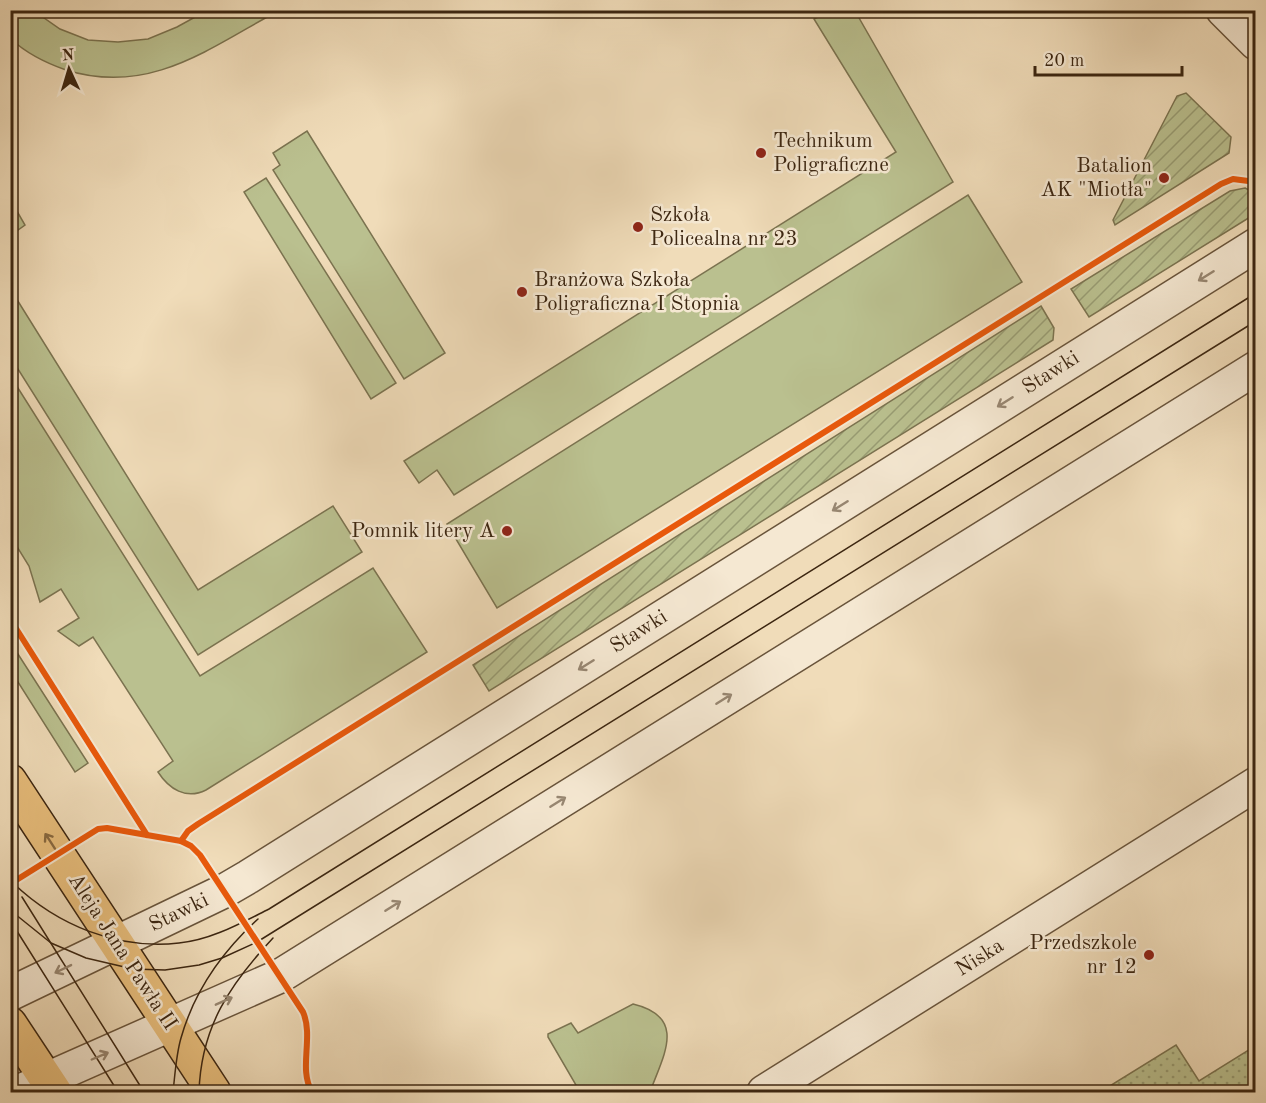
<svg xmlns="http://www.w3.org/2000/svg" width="1266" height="1103" font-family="'Old Standard TT',serif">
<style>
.grass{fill:#bac08f;stroke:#7b7350;stroke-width:1.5}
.park{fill:url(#park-dots);stroke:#7b7350;stroke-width:1.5}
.garden{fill:url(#garden-furrows);stroke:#7b7350;stroke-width:1.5}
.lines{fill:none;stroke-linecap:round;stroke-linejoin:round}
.minor-casing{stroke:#69543b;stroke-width:36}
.major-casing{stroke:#3c2611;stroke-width:36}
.minor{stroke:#f5e8d2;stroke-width:33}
.major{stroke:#e8be7c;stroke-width:33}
.tram{stroke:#3c2611;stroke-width:1.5}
.cycleway-casing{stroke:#f5e8d2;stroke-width:10}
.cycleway{stroke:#e8590c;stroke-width:6}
.oneway{stroke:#988772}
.oneway2{stroke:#896a41}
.poi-dot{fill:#8f2418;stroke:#f5e8d2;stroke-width:2}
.labels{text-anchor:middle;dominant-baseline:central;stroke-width:5;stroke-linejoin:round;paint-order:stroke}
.poi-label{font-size:21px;fill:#3c2611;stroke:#f5e8d2;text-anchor:start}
.street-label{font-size:21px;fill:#3c2611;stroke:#f5e8d2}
</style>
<defs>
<pattern id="park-dots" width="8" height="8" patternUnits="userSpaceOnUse" patternTransform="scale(1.5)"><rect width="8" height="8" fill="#bac08f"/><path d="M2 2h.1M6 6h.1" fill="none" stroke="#989c73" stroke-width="1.8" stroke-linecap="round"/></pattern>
<pattern id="garden-furrows" width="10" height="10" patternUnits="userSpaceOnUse" patternTransform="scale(1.5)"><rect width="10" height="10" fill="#bac08f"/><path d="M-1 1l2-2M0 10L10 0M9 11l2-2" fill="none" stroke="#989c73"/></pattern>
</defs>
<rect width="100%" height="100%" fill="#f0dcb9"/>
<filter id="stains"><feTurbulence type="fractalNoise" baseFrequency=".00333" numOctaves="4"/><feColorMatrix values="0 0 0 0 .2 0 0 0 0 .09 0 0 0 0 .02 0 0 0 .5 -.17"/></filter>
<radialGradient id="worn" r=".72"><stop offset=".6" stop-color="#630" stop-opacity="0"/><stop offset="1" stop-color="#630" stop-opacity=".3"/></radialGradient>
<g class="grass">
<path d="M10,11h24l26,18 28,11 30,2 30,-3 29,-12 29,-16h72c-70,38 -129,85 -212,59 -20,-7 -40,-17 -55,-31z"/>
<polygon points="830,11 855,11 953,182 454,495 437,470 419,483 404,461 896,152 814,19"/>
<polygon points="307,131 445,353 404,379 273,170 280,165 273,153"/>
<polygon points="266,178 396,383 371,399 244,192"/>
<polygon points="968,195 1022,282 497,608 447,524"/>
<polygon points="14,206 25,225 11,235 11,209"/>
<polygon points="11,290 198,590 333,506 362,552 198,655 11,358"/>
<path d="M11,377l189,299 173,-108 54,84 -221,138c-20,10 -37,-1 -48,-18l15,-11 -80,-124 -14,9 -21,-15 21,-13 -18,-29 -21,13 -11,-36 -18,-29z"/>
<polygon points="16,651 88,763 75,772 11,671 11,655"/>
<path d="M633,1004c55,13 30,52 17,88h-70l-32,-55v-3l23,-11 7,10z"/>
</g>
<polygon class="park" points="1176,1045 1199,1081 1255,1046 1255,1092 1100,1092"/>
<g class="garden">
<polygon points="1186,93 1231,137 1229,153 1115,225 1113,220 1177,96"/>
<polygon points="1245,188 1255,193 1255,214 1089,317 1071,289 1230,191"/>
<polygon points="1041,306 1054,328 1053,340 489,691 473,665"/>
</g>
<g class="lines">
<defs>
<g id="minor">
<polyline points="1223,10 1256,43"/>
<polyline points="10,994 224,891 248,877 1256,245"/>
<polyline points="18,1092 280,976 1256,368"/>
<polyline points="764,1092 1256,784"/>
</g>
<g id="major">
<polyline points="10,781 214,1092"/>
<polyline points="10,1024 55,1092"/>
</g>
</defs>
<use href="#minor" class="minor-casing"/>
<use href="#major" class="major-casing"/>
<use href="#minor" class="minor"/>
<use href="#major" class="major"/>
<g class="tram">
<path d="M13,883c44,42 104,67 166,60 32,-3 62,-20 90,-34l987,-616"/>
<polyline points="22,897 144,1092"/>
<polyline points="10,910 51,943 86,958 133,969 165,970 199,965 222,958 257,942 1256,321"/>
<polyline points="10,920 118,1092"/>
<path d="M173,1092c2,-17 3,-37 8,-54 13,-46 42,-87 77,-119"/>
<path d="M199,1092c2,-65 31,-108 74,-154"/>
</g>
<defs>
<g id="cycleway">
<polyline points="10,619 147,835"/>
<polyline points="181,841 188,831 198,824 1221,184 1233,179 1256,182"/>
<path d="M10,884l88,-55 9,-1 74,13 10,5 9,9 103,157c11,25 -5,57 9,80"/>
</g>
</defs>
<use href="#cycleway" class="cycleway-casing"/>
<use href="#cycleway" class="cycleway"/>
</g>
<defs><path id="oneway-shaft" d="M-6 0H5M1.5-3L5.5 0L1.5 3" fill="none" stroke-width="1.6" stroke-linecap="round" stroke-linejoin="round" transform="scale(1.5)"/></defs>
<g class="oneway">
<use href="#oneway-shaft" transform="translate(1206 276) rotate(148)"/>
<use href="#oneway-shaft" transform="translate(1005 402) rotate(148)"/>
<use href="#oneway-shaft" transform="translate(840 506) rotate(148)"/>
<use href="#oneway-shaft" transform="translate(586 665) rotate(148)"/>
<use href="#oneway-shaft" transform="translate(724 699) rotate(-32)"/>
<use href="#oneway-shaft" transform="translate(558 802) rotate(-32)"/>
<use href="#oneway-shaft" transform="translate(393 906) rotate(-32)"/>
<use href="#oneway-shaft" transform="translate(63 969) rotate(154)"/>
<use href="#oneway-shaft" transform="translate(224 1001) rotate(-24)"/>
<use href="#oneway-shaft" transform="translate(100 1056) rotate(-23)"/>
</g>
<use class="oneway2" href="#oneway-shaft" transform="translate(50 841) rotate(-123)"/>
<g class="poi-dot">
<circle cx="761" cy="153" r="6"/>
<circle cx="1164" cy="178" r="6"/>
<circle cx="638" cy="227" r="6"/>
<circle cx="522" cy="292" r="6"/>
<circle cx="507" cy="531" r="6"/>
<circle cx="1149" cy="955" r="6"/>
</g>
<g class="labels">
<g class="poi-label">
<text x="773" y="141">Technikum<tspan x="773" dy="24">Poligraficzne</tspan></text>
<text x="1152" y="166" text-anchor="end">Batalion<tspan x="1152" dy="24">AK "Miotła"</tspan></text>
<text x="650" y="215">Szkoła<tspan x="650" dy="24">Policealna nr 23</tspan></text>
<text x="534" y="280">Branżowa Szkoła<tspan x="534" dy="24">Poligraficzna I Stopnia</tspan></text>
<text x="495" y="531" text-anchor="end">Pomnik litery A</text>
<text x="1137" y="943" text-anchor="end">Przedszkole<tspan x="1137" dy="24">nr 12</tspan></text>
</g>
<g class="street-label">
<text transform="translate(1051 373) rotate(-32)">Stawki</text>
<text transform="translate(639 632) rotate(-32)">Stawki</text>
<text transform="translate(179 913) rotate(-26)">Stawki</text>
<text transform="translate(122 952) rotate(57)">Aleja Jana Pawła II</text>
<text transform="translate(980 958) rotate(-32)">Niska</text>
</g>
</g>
<rect width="1266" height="1103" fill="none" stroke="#f0dcb9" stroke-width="36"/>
<rect x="12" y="12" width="1242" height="1079" fill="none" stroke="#3c2611" stroke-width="3"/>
<rect x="18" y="18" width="1230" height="1067" fill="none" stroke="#3c2611" stroke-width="1.5"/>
<g transform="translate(69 69) rotate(356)" stroke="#f5e8d2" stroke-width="4.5" paint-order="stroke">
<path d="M0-4.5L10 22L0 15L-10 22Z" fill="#3c2611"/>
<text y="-9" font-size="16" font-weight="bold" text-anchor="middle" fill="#3c2611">N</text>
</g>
<path d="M1035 66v9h147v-9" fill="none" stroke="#3c2611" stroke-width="3"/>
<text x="1044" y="66" font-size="18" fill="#3c2611" stroke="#f5e8d2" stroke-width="4.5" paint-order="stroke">20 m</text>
<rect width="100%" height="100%" filter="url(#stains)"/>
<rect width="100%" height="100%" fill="url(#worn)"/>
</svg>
